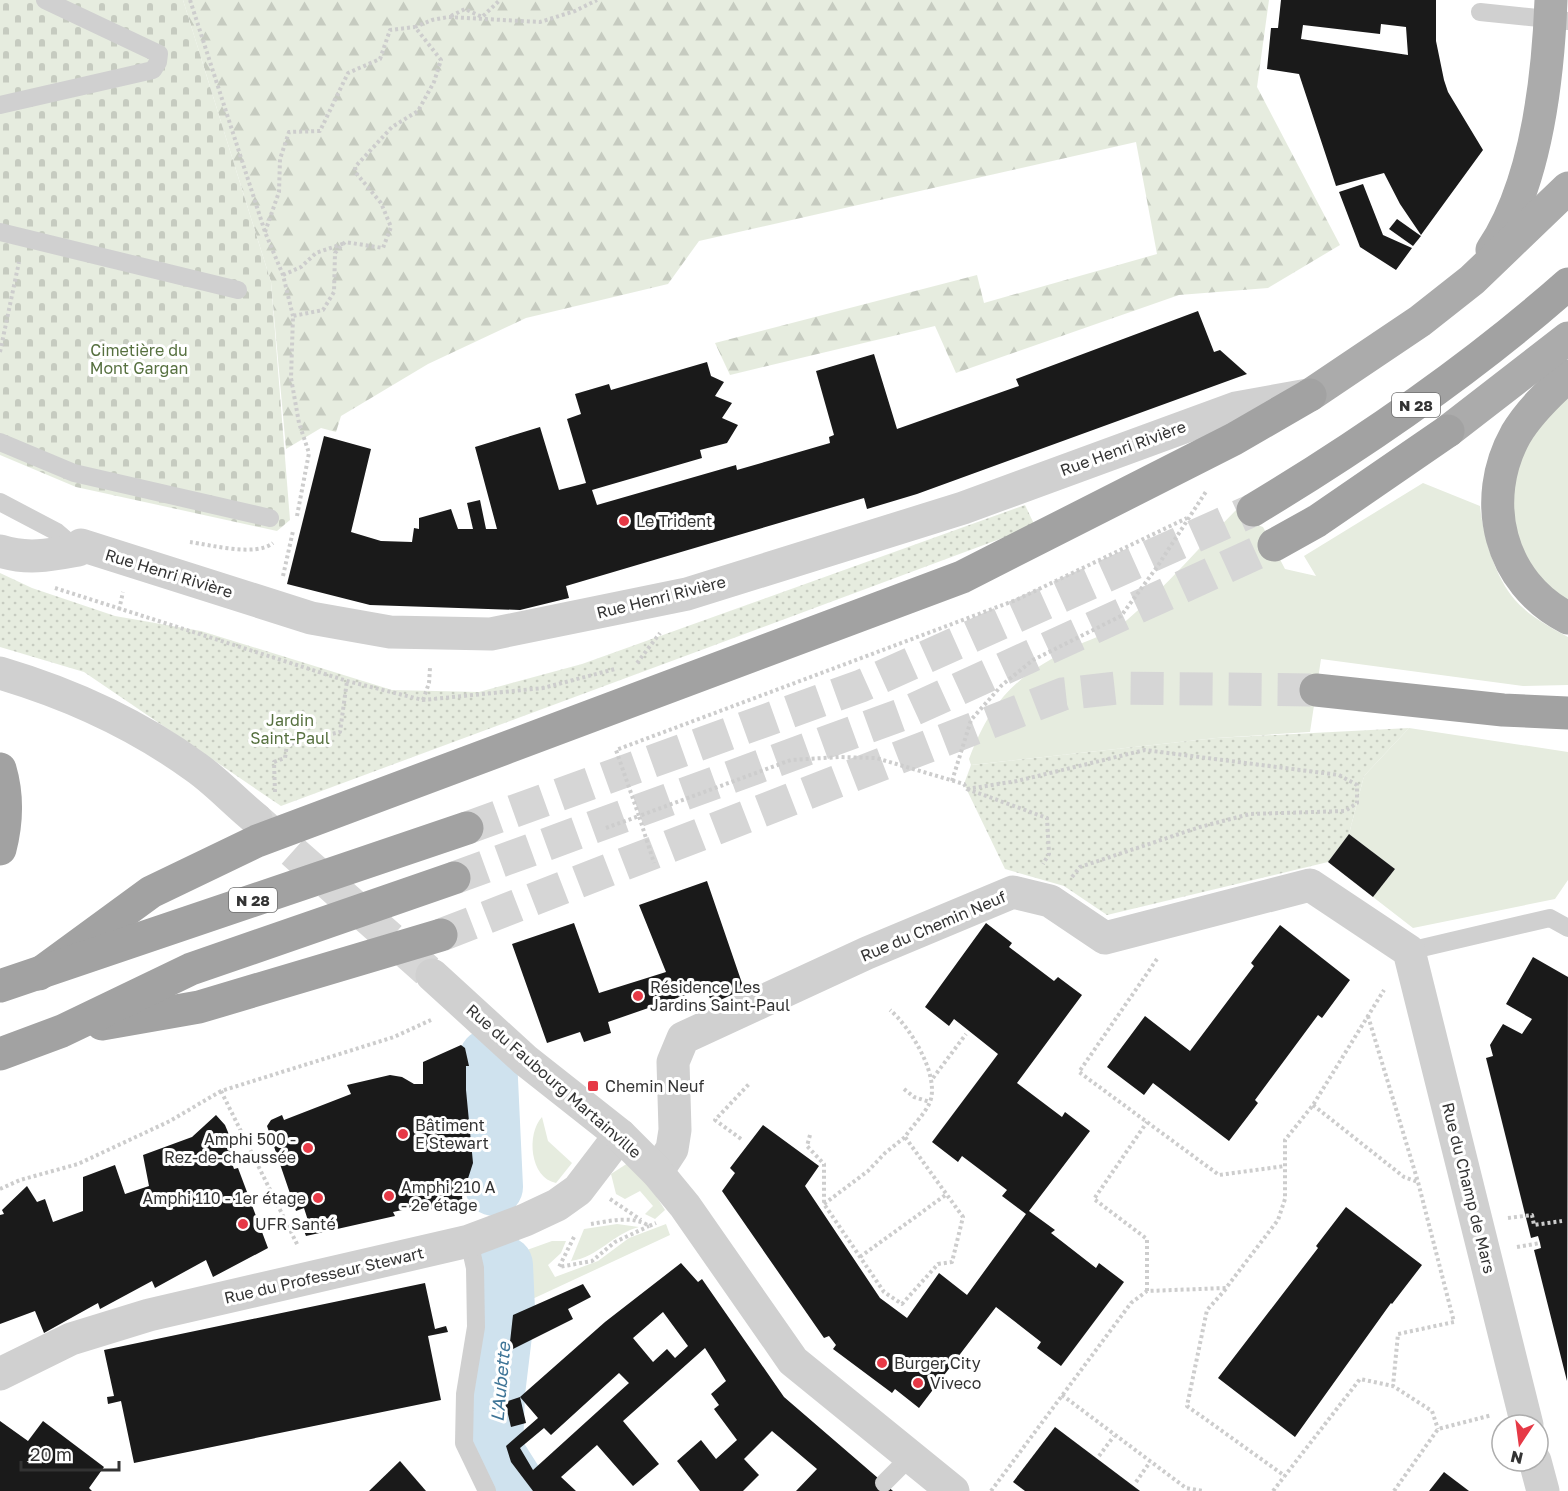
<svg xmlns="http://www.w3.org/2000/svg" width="1568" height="1491" font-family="'Golos Text',sans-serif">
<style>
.green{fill:#e6ecdf}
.forest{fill:url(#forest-firs)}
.cemetery{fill:url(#cemetery-stones)}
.park{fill:url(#park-dots)}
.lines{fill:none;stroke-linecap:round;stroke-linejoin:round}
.river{stroke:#cfe2ee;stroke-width:58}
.building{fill:#1a1a1a;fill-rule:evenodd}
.tertiary-tunnel{stroke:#d6d6d6;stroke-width:33;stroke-dasharray:33 16;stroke-linecap:butt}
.trunk-tunnel{stroke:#d6d6d6;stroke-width:33;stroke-dasharray:33 16;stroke-linecap:butt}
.path{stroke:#cdcdcd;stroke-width:4;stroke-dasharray:3 3;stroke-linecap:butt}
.service{stroke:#d0d0d0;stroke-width:18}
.minor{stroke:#d0d0d0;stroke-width:33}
.tertiary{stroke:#d0d0d0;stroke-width:33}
.primary{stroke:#ababab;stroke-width:33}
.trunk{stroke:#a2a2a2;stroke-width:33}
.poi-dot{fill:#e63946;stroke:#fff;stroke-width:2}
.labels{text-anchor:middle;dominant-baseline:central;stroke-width:6;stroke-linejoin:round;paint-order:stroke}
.shield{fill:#fff;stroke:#707070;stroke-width:1.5}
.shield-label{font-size:15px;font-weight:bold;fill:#333}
.park-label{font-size:16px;fill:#56703f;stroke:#fff}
.street-label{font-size:16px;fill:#333;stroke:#fff}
.poi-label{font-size:16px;fill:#333;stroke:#fff;text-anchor:start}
.water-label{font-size:18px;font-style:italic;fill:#3f7597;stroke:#fff}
</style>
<defs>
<pattern id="forest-firs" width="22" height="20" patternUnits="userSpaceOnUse" patternTransform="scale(1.5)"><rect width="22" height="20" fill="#e6ecdf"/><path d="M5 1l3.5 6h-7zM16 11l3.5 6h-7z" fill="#c6cbc0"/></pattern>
<pattern id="cemetery-stones" width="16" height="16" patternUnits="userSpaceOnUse" patternTransform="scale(1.5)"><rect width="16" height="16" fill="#e6ecdf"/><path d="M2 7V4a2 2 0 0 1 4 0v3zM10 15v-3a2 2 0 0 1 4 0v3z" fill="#c6cbc0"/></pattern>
<pattern id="park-dots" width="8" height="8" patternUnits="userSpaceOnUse" patternTransform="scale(1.5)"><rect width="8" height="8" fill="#e6ecdf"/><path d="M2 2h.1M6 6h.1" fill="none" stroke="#c6cbc0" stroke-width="1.8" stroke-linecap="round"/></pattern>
</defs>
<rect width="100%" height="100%" fill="#fff"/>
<g class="green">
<path d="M1568,394v209c-6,-4 -15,-7 -20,-12 -37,-36 -50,-103 -21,-148 11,-17 28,-33 41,-49z"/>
<path d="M1423,483l57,23c3,30 15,71 35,94 14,16 35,27 53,37v48l-45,1 -202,-27 -11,73 -94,6 -245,27 -2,-6c24,-63 50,-85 109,-114 16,-7 36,-14 49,-25 40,-34 75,-76 112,-113l8,14 16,6 22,42 31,7 -12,-20z"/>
<polygon points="1409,728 1568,752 1568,880 1555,899 1413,928 1373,897 1395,869 1349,834 1364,776"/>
<path d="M542,1117l6,24 24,22 -16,20c-26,-5 -30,-49 -14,-66z"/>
<polygon points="628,1163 656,1196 665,1210 655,1219 645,1214 653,1206 640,1191 625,1199 616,1194 611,1174"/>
<path d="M617,1224l22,3c-27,7 -40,30 -68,34l13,-32z"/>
<polygon points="666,1224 670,1235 513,1308 513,1255 552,1241 566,1241 561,1253 548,1265 555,1277 598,1261 629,1238"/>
</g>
<polygon class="forest" points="183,0 1269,0 1257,87 1340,245 1268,288 1179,295 956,373 935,326 730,375 715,343 977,275 984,303 1157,254 1136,142 699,241 668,284 526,318 428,364 341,416 336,432 321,428 286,449 271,282"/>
<polygon class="cemetery" points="0,0 183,0 271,282 290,520 277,531 76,487 0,455"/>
<g class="park">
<polygon points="1025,505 1035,526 281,806 84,672 0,647 0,573 32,588 115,616 201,631 392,690 479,692 582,664"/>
<polygon points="1409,728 1364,776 1349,834 1328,862 1107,915 1064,886 1005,869 964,784 971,765 1216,738"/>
</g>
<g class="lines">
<g class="river">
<polyline points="488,1058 494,1187"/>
<polyline points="504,1265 506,1310 496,1393 494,1450 520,1491"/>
</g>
</g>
<g class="building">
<path d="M1281,0h155v41l8,39 4,12 35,58 -62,85 -21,-31 -16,-31 -48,13 -37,-112 -32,-5 4,-41h7zM1381,24l25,3 2,28 -107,-16 2,-14 77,9z"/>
<polygon points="1363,184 1383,235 1412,248 1396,270 1360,247 1339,192"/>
<polygon points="1397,219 1421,236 1413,246 1389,229"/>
<polygon points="1198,311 1214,352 1220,350 1247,374 917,494 867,509 864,498 566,586 569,598 520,610 370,605 287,584 324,436 371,449 351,532 381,541 412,542 414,528 419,529 419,518 451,509 458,529 473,529 467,503 480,500 486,529 497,529 475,447 540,427 559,490 586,483 567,419 581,414 575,394 609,384 611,390 707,362 711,376 724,382 715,396 732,403 722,418 738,425 727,443 700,450 702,458 592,490 597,505 736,465 737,470 830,443 829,437 834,435 816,371 874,354 897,429 1019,386 1016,379"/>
<polygon points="1349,834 1395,869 1373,897 1328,862"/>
<polygon points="707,881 744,989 712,1004 706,988 608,1022 611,1033 584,1042 580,1032 547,1043 512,944 574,923 599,993 666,972 639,905"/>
<polygon points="986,923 1012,943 1009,947 1054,981 1058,977 1082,995 1017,1083 1062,1117 1065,1112 1090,1131 1029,1211 1055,1230 1051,1233 1096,1268 1099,1263 1124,1282 1061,1366 1037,1348 1041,1342 996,1307 919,1408 895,1389 892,1393 833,1349 836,1345 829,1336 824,1338 722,1191 735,1173 730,1168 763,1125 819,1166 805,1186 880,1298 907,1318 939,1273 967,1295 1026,1214 1002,1196 1007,1190 962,1156 958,1162 932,1142 998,1054 954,1019 949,1026 925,1007"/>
<polygon points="1280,925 1350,980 1322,1018 1318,1015 1255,1100 1258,1103 1229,1141 1153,1083 1144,1095 1107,1067 1145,1016 1190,1051 1254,966 1251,963"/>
<polygon points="1533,957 1568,977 1567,1381 1534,1250 1541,1248 1540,1243 1538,1236 1531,1238 1486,1058 1493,1056 1490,1045 1503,1024 1522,1034 1532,1019 1506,1004"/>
<polygon points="461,1045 465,1048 469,1066 466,1066 466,1090 473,1163 462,1197 463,1203 422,1211 421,1206 393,1212 395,1216 306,1236 304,1231 311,1230 304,1208 296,1211 267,1126 271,1120 282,1115 284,1120 351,1094 347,1085 390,1075 402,1077 414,1084 423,1084 423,1062"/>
<polygon points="216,1115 225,1125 237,1154 231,1160 234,1169 238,1168 268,1248 213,1277 206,1260 155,1288 152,1281 100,1309 98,1303 44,1333 35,1311 0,1324 0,1215 4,1214 2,1210 27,1186 37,1202 45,1199 53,1222 83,1211 83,1177 115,1165 125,1194 149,1186 143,1155 192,1137"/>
<polygon points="1346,1207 1422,1265 1392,1304 1391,1303 1295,1437 1218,1378 1318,1248 1316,1246"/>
<path d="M681,1263l17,19 4,-3 82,118 109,94h-97l21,-22 -45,-38 -28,28 15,16 -16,16h-43l-23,-30 24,-21 15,19 21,-19 -23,-31 5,-4 -8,-11 15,-13 -21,-33 -82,73 36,43 -26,22 -36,-41 -36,32 15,14h-43l-22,-29 -5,-16 32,-28 -18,-21 85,-75zM663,1312l25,34 -13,12 -8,-9 -14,13 -20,-24zM619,1373l10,10 -96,87 -13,-22 24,-20 7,7z"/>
<polygon points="425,1283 435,1329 446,1326 448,1332 428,1336 441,1400 134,1463 121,1401 108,1404 107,1397 114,1396 104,1350"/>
<polygon points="583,1284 591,1297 568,1309 573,1319 509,1351 513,1315"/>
<polygon points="520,1397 526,1423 511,1427 505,1402"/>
<polygon points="0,1421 28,1441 43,1421 104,1467 89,1488 92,1491 0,1491"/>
<polygon points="1055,1427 1140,1491 1025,1491 1013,1482"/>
<polygon points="400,1461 426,1491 369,1491"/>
<polygon points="1444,1472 1469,1491 1429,1491"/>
</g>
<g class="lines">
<polyline class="tertiary-tunnel" points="256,819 432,975"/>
<g class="trunk-tunnel">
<polyline points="467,828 861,686 1253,510"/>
<polyline points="454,878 906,713 1274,545"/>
<polyline points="441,935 1063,694 1117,688 1316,690"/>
</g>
<g class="path">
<polyline points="190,0 265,232 283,275 293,316"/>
<polyline points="451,16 465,9 482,17 500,0"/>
<polyline points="265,232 279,192 280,159 289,132 320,131 348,73 380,59 390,30 415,27"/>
<polyline points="283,275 301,267 316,253 345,243"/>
<polyline points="0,352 19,262"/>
<polyline points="297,516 309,453 299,423 291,378 293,316 323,310 334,292 335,253 345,242 383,248 391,227 381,203 356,173 355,167 392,127 418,111 434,82 441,60 415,27 432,20 448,17 540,22 575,11 597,0"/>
<path d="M190,542c21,3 66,15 83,1"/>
<polyline points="283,576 293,531"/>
<polyline points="55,588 347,681 423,700 543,688 615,669"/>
<polyline points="119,610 123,592"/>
<polyline points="637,663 660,633"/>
<polyline points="423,700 429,683 430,668"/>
<polyline points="952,781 971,720 1002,685 1033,660 1121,616 1157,567 1207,490"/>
<polyline points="967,789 1047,818 1049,854 1043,864"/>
<polyline points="275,792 274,762 285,758 287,745 340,732 347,681"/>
<polyline points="606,828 639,816 654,863"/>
<polyline points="1072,877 1080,867 1200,827 1250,814 1345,811 1357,803 1357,785 1339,775 1145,750 1017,781 967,789 964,784 876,758 840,757 791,760 639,816 616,750 1016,600 1187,518"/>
<polyline points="1157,959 1079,1072 1219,1175 1285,1166"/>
<polyline points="1368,1016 1418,1182 1454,1322 1398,1334 1393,1386"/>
<polyline points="933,1078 966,1034"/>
<polyline points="904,1089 914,1097 930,1102"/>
<polyline points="221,1091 298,1246"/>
<polyline points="1313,1105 1404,1177 1418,1182"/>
<path d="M810,1135l-3,11 17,18v40l60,88 18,12 36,-40 14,-2 11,-45 -58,-80c7,-11 20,-23 25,-35 10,-27 -20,-75 -40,-92"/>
<polyline points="741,1139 715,1120 749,1084"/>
<polyline points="0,1189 20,1180 78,1164 170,1121 221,1091 394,1037 431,1020"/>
<polyline points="610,1199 641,1220"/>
<polyline points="824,1204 868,1171 885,1153 905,1137"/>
<polyline points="1508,1218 1532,1215 1534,1225 1562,1221"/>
<path d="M591,1224c18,-3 42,-9 58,2l7,-3"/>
<polyline points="574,1237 559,1267 592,1261 615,1242 649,1226"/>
<polyline points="1517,1247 1540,1243"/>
<polyline points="860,1257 947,1194"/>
<polyline points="1226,1289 1207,1310 1187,1406 1285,1476"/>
<polyline points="1147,1291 1147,1239 1094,1199 1147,1122"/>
<polyline points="1062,1395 1186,1488 1203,1491"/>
<polyline points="1099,1456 1114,1436"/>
<polyline points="1136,1482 1150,1462"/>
<polyline points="991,1491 1131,1303 1147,1291 1226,1288 1278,1220 1285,1199 1285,1140 1313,1105 1384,990"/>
<polyline points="1273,1491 1360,1379 1393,1386 1432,1411 1438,1429"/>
<polyline points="1394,1491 1438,1429 1492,1415"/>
</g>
<g class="service">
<polyline points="1480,12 1568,21"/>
<polyline points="0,105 153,70 158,62 159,54 45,0"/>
<polyline points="0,232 238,290"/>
<polyline points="0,442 74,473 270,518"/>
<polyline points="0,502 57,532 78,550"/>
<polyline points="1409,951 1550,918 1568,928"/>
<polyline points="469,1241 475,1268 476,1327 465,1394 464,1443 487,1491"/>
<polyline points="884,1483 910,1457"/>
</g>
<g class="minor">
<polyline points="657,1172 672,1149 675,1130 673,1062 683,1038 867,953 1013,892 1050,901 1105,938 1310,885 1409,951 1527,1425"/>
<polyline points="0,1374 71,1339 149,1315 469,1241 525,1220 557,1205 578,1190 620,1135"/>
<polyline points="1535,1461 1543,1491"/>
</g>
<g class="tertiary">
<path d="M0,551c27,9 51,4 78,-1l3,-5 230,73 79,14 101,2 196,-40 276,-86 273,-100 72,-13"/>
<path d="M0,673c71,21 137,51 197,95 21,15 39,35 59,51"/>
<polyline points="432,975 525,1060 620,1135 657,1172 685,1206 793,1361 953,1491"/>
</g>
<g class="primary">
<path d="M1492,250c44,-66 56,-172 59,-250"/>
<path d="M1568,376c-19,17 -39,36 -52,58 -37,66 -17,149 52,184"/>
<polyline points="1310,395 1420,321 1472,280 1568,188"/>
<polyline points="1448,431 1568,338"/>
</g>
<g class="trunk">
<path d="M1253,510c111,-67 218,-140 315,-226"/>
<polyline points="1274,545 1317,521 1448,431"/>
<polyline points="1316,690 1503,710 1568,713"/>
<path d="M0,769c8,27 7,53 0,80"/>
<polyline points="39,974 151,892 257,841 962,577 1234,439 1310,395"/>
<polyline points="0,986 467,828"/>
<polyline points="102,1024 199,1007 441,935"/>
<polyline points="0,1054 62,1031 191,969 454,878"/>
</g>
</g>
<g class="poi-dot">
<circle cx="624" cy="521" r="6"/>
<circle cx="638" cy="996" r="6"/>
<rect x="587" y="1080" width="12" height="12" rx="3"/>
<circle cx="403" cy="1134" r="6"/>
<circle cx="308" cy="1148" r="6"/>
<circle cx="389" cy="1196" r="6"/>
<circle cx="318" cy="1198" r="6"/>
<circle cx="243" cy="1224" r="6"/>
<circle cx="882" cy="1363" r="6"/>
<circle cx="918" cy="1383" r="6"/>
</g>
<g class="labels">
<g class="shield">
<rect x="1392" y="393" width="48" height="24" rx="4.5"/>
<rect x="229" y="888" width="48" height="24" rx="4.5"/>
</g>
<g class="shield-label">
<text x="1416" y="405">N 28</text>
<text x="253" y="900">N 28</text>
</g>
<g class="park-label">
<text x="139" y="350">Cimetière du<tspan x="139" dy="18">Mont Gargan</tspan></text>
<text x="290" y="720">Jardin<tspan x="290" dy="18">Saint-Paul</tspan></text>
</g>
<g class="street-label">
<text transform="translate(1123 448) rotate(-20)">Rue Henri Rivière</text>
<text transform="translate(169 573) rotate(17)">Rue Henri Rivière</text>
<text transform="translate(661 597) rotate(-14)">Rue Henri Rivière</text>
<text transform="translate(933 926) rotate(-23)">Rue du Chemin Neuf</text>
<text transform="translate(554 1081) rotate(41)">Rue du Faubourg Martainville</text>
<text transform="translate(1469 1188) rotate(76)">Rue du Champ de Mars</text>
<text transform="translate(324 1275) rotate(-13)">Rue du Professeur Stewart</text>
</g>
<g class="poi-label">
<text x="636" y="521">Le Trident</text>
<text x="650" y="987">Résidence Les<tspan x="650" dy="18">Jardins Saint-Paul</tspan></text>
<text x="605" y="1086">Chemin Neuf</text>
<text x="415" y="1125">Bâtiment<tspan x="415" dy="18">E Stewart</tspan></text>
<text x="296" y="1139" text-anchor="end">Amphi 500 -<tspan x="296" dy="18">Rez-de-chaussée</tspan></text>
<text x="401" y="1187">Amphi 210 A<tspan x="401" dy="18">- 2e étage</tspan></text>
<text x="306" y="1198" text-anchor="end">Amphi 110 - 1er étage</text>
<text x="255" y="1224">UFR Santé</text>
<text x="894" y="1363">Burger City</text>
<text x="930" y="1383">Viveco</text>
</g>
<g class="water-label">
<text transform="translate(500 1382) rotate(-85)">L'Aubette</text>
</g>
</g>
<g transform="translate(1520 1443) rotate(193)"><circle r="28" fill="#ffffff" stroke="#adadad" stroke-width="1.5"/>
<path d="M0-4.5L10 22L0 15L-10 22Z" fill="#e63946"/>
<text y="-9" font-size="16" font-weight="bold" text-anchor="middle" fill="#333333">N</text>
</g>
<path d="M21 1461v9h98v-9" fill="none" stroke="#333333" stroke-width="3"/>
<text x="30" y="1461" font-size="18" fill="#333333" stroke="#ffffff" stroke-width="4.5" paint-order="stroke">20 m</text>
</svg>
